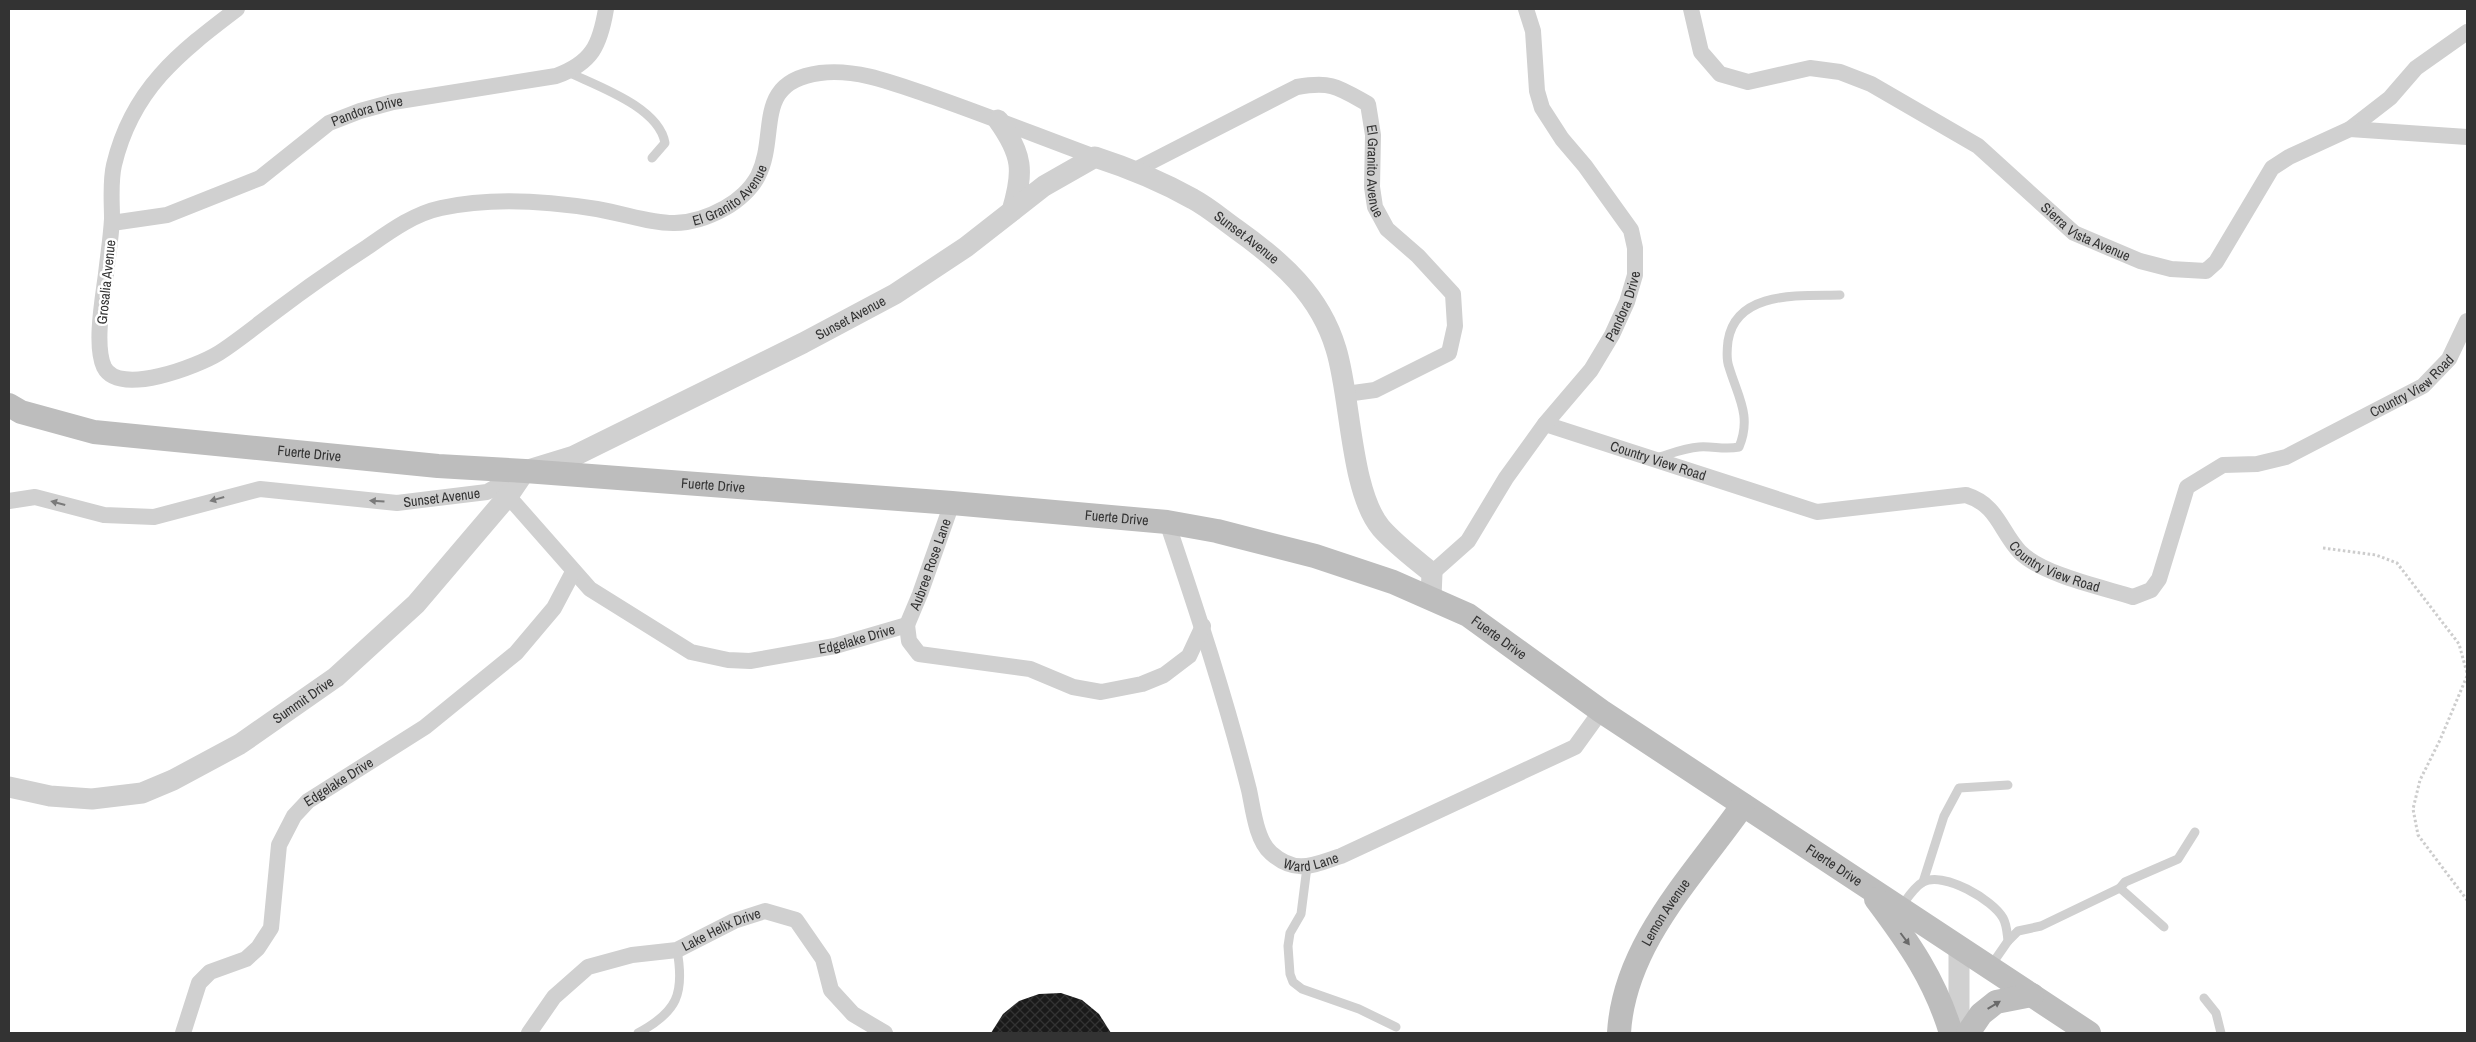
<svg xmlns="http://www.w3.org/2000/svg" width="2476" height="1042" font-family="'Archivo Narrow',sans-serif">
<style>
.building{fill:url(#building-cross-hatch)}
.lines{fill:none;stroke-linecap:round;stroke-linejoin:round}
.path{stroke:#cdcdcd;stroke-width:3;stroke-dasharray:2.5 2.5;stroke-linecap:butt}
.service{stroke:#d0d0d0;stroke-width:9}
.minor{stroke:#d0d0d0;stroke-width:16}
.tertiary{stroke:#d0d0d0;stroke-width:21}
.secondary{stroke:#bdbdbd;stroke-width:24}
.oneway{fill:#7a7a7a}
.oneway2{fill:#6a6a6a}
.labels{text-anchor:middle;dominant-baseline:central;stroke-width:5;stroke-linejoin:round;paint-order:stroke}
.street-label{font-size:14px;fill:#333;stroke:#fff}
</style>
<defs>
<pattern id="building-cross-hatch" width="8" height="8" patternUnits="userSpaceOnUse" patternTransform="scale(1.25)"><rect width="8" height="8" fill="#1a1a1a"/><path d="M0 0l8 8M0 8l8-8" fill="none" stroke="#333"/></pattern>
</defs>
<rect width="100%" height="100%" fill="#fff"/>
<polygon class="building" points="1061,993 1082,1000 1099,1014 1111,1033 991,1033 1003,1014 1019,1001 1039,994"/>
<g class="lines">
<g class="path">
<polyline points="2323,548 2376,555 2397,563 2459,644 2467,673"/>
<polyline points="2467,676 2440,740 2420,780 2413,809 2418,835 2467,900"/>
</g>
<g class="service">
<path d="M568,72c29,14 91,35 97,71l-13,15"/>
<path d="M1656,458c14,-4 28,-10 43,-11 14,-1 26,3 40,0 13,-31 -1,-50 -10,-80 -3,-8 -2,-18 -1,-26 8,-51 73,-45 112,-46"/>
<polyline points="1307,867 1301,914 1290,933 1288,946 1290,974 1293,982 1302,989 1359,1009 1396,1027"/>
<polyline points="1923,882 1944,816 1959,788 2008,785"/>
<polyline points="2120,888 2125,882 2178,859 2195,832"/>
<path d="M1900,908c6,-8 14,-21 23,-26 21,-11 70,18 80,36 4,7 4,15 5,23l-18,26"/>
<polyline points="2008,941 2018,931 2041,926 2120,888 2164,927"/>
<polyline points="2204,998 2216,1013 2221,1033"/>
<path d="M638,1033c39,-21 47,-39 39,-83"/>
</g>
<g class="minor">
<path id="s1" d="M237,9c-58,44 -105,80 -123,156 -4,17 -2,36 -2,54 -1,18 -4,37 -6,55 -3,24 -12,71 -2,93 15,30 94,-1 115,-14 20,-13 38,-28 57,-42 29,-22 59,-43 90,-63 23,-16 47,-34 75,-40 49,-11 107,-7 156,1 51,9 78,27 128,-1 13,-7 26,-19 33,-32 21,-42 -6,-94 62,-103 39,-5 78,12 114,24 54,19 107,40 161,60"/>
<path id="s2" d="M1691,9l10,43 19,22 28,8 62,-14 30,4 31,12 107,62 96,87 66,28 31,8 35,2 10,-9 56,-94 17,-11 61,-28 40,-31 26,-30 51,-36"/>
<polyline points="2350,129 2467,137"/>
<path id="s3" d="M1135,170l162,-83c35,-6 41,0 71,17l5,31 -1,52 3,20 12,22 31,27 35,38 2,32 -6,27 -74,37 -29,4"/>
<path id="s4" d="M112,223l55,-8 93,-37 69,-55 31,-12 33,-9 163,-26c36,-13 44,-31 50,-67"/>
<path id="s5" d="M1545,424l272,88 149,-17c32,10 34,36 54,57 23,23 81,35 113,45l18,-7 8,-11 28,-92 36,-22 34,-1 29,-7 137,-71 26,-27 18,-38"/>
<path id="s6" d="M508,496l82,93 101,63 37,8 22,1 85,-15 72,-21"/>
<path id="s7" d="M9,501l26,-4 69,18 50,2 106,-28 137,14 90,-11 36,-20"/>
<path id="s8" d="M1167,522c30,89 59,177 82,268 4,18 7,50 22,63 25,22 42,12 70,3l234,-109 26,-36"/>
<path id="s9" d="M1432,573l36,-32 38,-63 39,-54 46,-54 21,-35 15,-33 8,-27v-27l-4,-18 -46,-64 -23,-27 -20,-31 -5,-17 -4,-60 -7,-22"/>
<polyline points="907,625 909,641 919,654 1030,669 1073,687 1101,692 1142,684 1164,675 1189,656 1203,626"/>
<path id="s10" d="M907,625l13,-31 32,-91"/>
<path id="s11" d="M183,1033l16,-50 11,-11 36,-13 12,-11 13,-20 8,-83 15,-29 14,-15 117,-74 91,-74 38,-45 19,-36"/>
<path id="s12" d="M529,1033l25,-36 34,-30 44,-12 45,-5 57,-29 31,-10 31,9 27,39 8,31 22,24 32,19"/>
</g>
<g class="tertiary">
<path d="M998,120c25,35 26,51 14,91"/>
<path id="s13" d="M9,787l41,9 42,3 50,-6 31,-13 67,-36 96,-67 80,-73 92,-108 17,-25 49,-15 229,-113 92,-49 71,-47 78,-61 51,-29c34,11 66,24 98,42 15,8 29,20 43,30 45,32 84,66 100,120 15,48 14,142 45,179 15,17 34,31 51,45l-1,24"/>
<polyline points="1959,1033 1959,947"/>
</g>
<g class="secondary">
<path id="s14" d="M9,405l12,7 73,20 344,34 87,5 427,32 215,19 50,9 98,25 78,26 75,33 133,96 488,322"/>
<path d="M1876,899c33,44 59,81 75,134"/>
<path id="s15" d="M1619,1033c5,-89 75,-158 124,-228"/>
<polyline points="1968,1033 1981,1014 1996,1002 2032,995"/>
</g>
</g>
<defs><path id="oneway-solid" d="M-6-.8H1V-3.2L6.5 0L1 3.2V.8H-6Z" transform="scale(1.25)"/></defs>
<g class="oneway">
<use href="#oneway-solid" transform="translate(217 499) rotate(164)"/>
<use href="#oneway-solid" transform="translate(377 501) rotate(-176)"/>
<use href="#oneway-solid" transform="translate(58 503) rotate(-165)"/>
</g>
<g class="oneway2">
<use href="#oneway-solid" transform="translate(1905 939) rotate(53)"/>
<use href="#oneway-solid" transform="translate(1994 1005) rotate(-31)"/>
</g>
<g class="labels">
<g class="street-label">
<text stroke="none"><textPath href="#s4" startOffset="284">Pandora Drive</textPath></text>
<text stroke="none"><textPath href="#s3" startOffset="325">El Granito Avenue</textPath></text>
<text stroke="none"><textPath href="#s1" startOffset="1098">El Granito Avenue</textPath></text>
<text stroke="none"><textPath href="#s2" startOffset="492">Sierra Vista Avenue</textPath></text>
<text stroke="none"><textPath href="#s13" startOffset="1468">Sunset Avenue</textPath></text>
<text transform="translate(106 282) rotate(-84)">Grosalia Avenue</text>
<text stroke="none"><textPath href="#s9" startOffset="331">Pandora Drive</textPath></text>
<text stroke="none"><textPath href="#s13" startOffset="1002">Sunset Avenue</textPath></text>
<text stroke="none"><textPath href="#s5" startOffset="1019">Country View Road</textPath></text>
<text stroke="none"><textPath href="#s14" startOffset="306">Fuerte Drive</textPath></text>
<text stroke="none"><textPath href="#s5" startOffset="119">Country View Road</textPath></text>
<text stroke="none"><textPath href="#s14" startOffset="711">Fuerte Drive</textPath></text>
<text stroke="none"><textPath href="#s7" startOffset="440">Sunset Avenue</textPath></text>
<text stroke="none"><textPath href="#s14" startOffset="1116">Fuerte Drive</textPath></text>
<text stroke="none"><textPath href="#s5" startOffset="554">Country View Road</textPath></text>
<text stroke="none"><textPath href="#s10" startOffset="65">Aubree Rose Lane</textPath></text>
<text stroke="none"><textPath href="#s14" startOffset="1521">Fuerte Drive</textPath></text>
<text stroke="none"><textPath href="#s6" startOffset="412">Edgelake Drive</textPath></text>
<text stroke="none"><textPath href="#s13" startOffset="321">Summit Drive</textPath></text>
<text stroke="none"><textPath href="#s11" startOffset="319">Edgelake Drive</textPath></text>
<text stroke="none"><textPath href="#s8" startOffset="392">Ward Lane</textPath></text>
<text stroke="none"><textPath href="#s14" startOffset="1926">Fuerte Drive</textPath></text>
<text stroke="none"><textPath href="#s15" startOffset="131">Lemon Avenue</textPath></text>
<text stroke="none"><textPath href="#s12" startOffset="229">Lake Helix Drive</textPath></text>
</g>
</g>
<rect width="2476" height="1042" fill="none" stroke="#333333" stroke-width="20"/>
</svg>
